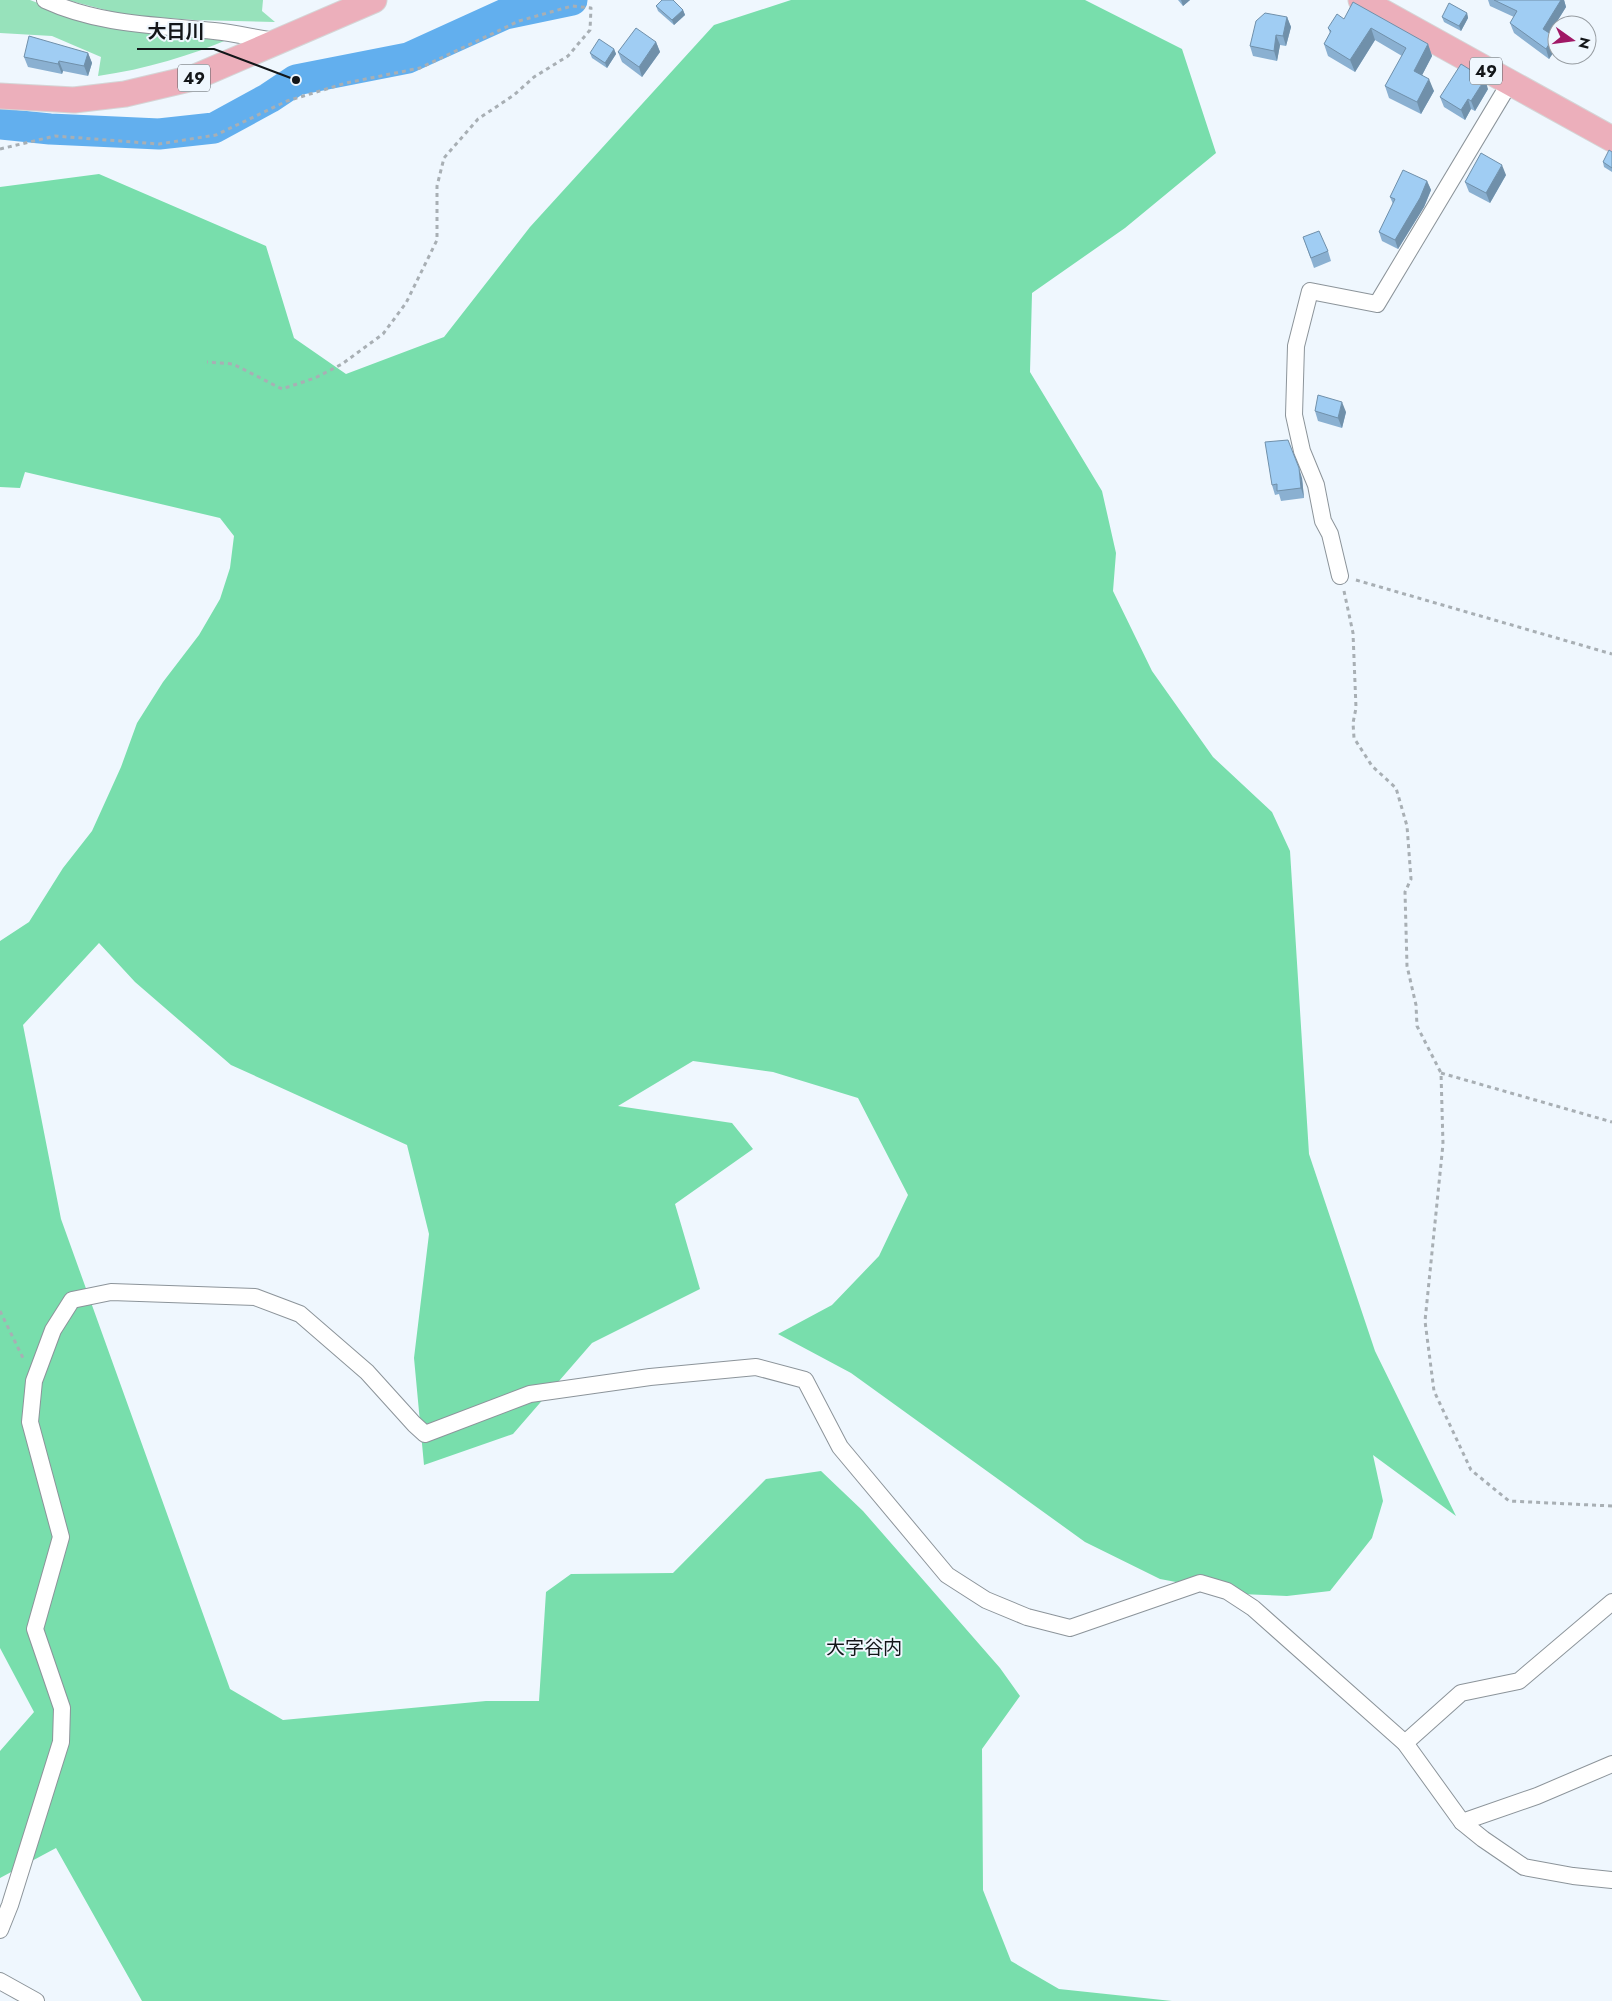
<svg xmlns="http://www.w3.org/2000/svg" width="1612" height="2001" font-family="Jost,'Noto Sans JP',sans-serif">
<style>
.green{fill:#97e2bb}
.forest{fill:#78deac}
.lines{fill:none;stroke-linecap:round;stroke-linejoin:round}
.river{stroke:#62afee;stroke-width:31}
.street-casing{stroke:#8c949a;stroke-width:18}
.primary-casing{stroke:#d5d5d6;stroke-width:27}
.path{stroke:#a8afb4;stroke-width:3;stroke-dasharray:4 4;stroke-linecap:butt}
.street{stroke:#fff;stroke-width:16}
.primary{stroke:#ecafbb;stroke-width:25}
.wall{fill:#8ab0d1}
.shaded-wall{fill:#7090aa}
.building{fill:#a0cdf3;stroke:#7090aa}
.labels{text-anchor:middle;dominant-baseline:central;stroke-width:4;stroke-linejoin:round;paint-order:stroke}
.shield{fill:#eff7fe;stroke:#555a5e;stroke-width:1}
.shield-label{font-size:16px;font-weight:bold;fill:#131619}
.neighbourhood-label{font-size:19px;fill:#131619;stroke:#eff7fe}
.leader{fill:none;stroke:#131619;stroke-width:2}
.callout-dot{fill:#131619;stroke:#eff7fe;stroke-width:2}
.callout-label{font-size:19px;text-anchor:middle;font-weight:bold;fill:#131619;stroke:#eff7fe;stroke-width:4;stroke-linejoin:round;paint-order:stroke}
</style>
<rect width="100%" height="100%" fill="#eff7fe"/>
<g class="green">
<path d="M0,0h30l39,15 165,22c-44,19 -88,32 -136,39l3,-19 -49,-21 -52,-3z"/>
<polygon points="67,0 263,0 262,11 275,22 194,20 125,15"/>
</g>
<polygon class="forest" points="791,0 1085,0 1182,49 1216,153 1125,228 1032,293 1030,372 1102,491 1116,553 1113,591 1152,671 1213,757 1272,812 1290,851 1309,1154 1375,1351 1456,1516 1373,1455 1383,1501 1372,1538 1330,1591 1287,1596 1240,1594 1160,1579 1085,1542 851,1373 778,1334 832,1305 879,1256 908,1195 858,1098 773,1072 693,1061 618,1106 732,1123 753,1149 675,1204 700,1289 592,1343 513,1434 424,1465 414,1358 429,1234 407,1145 231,1065 135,982 99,943 23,1025 61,1219 230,1689 283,1720 486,1701 539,1701 546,1592 571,1574 673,1573 766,1479 821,1471 863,1511 1000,1668 1020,1696 982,1749 983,1890 1011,1961 1059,1989 1172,2001 142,2001 56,1848 0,1878 0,1751 34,1712 0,1648 0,941 29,922 63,868 92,831 121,767 137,723 163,682 199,635 220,599 230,568 234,536 220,518 25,472 20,488 0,487 0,187 99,174 266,246 294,338 346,374 444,337 530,227 714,25"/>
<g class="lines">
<polyline class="river" points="0,124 50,129 159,134 214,128 269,98 296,80 408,58 505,14 572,0"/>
<defs>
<g id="street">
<path d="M45,0c54,25 111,25 169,31 20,2 41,7 61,10"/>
<polyline points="1340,576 1330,534 1323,521 1316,485 1302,451 1294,415 1296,346 1310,291 1377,304 1509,84"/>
<polyline points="1405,1743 1461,1693 1519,1681 1612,1602"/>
<polyline points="1462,1822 1537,1796 1612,1764"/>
<polyline points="0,1930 10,1905 61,1742 62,1708 35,1629 61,1537 30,1422 34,1381 53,1330 72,1300 111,1292 255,1297 300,1314 367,1372 414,1424 425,1434 530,1394 650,1377 756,1367 805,1380 840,1447 947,1575 986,1600 1027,1617 1070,1628 1200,1583 1227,1591 1253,1608 1405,1743 1462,1822 1483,1839 1524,1867 1573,1876 1612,1880"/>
<polyline points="0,1981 36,2001"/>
</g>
<g id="primary">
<polyline points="1361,0 1612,139"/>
<polyline points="0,96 74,100 125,94 193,78 374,0"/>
</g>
</defs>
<use href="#street" class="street-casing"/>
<use href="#primary" class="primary-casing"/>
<g class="path">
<polyline points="0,149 55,136 159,144 216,135 287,101 346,83 420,68 519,21 572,6 591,8 590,30 568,56 534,77 514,95 478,119 444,158 437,186 437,240 406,303 383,334 342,364 315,378 282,389 233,364 207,362"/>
<polyline points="1356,580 1612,654"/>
<polyline points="1344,591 1353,633 1356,708 1353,723 1354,738 1372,766 1396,788 1407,826 1411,879 1405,892 1407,966 1416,1005 1417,1026 1441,1073 1443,1144 1425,1321 1434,1391 1471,1470 1509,1501 1612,1506"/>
<polyline points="1441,1073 1612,1122"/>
<polyline points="0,1311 24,1360"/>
</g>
<use href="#street" class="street"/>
<use href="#primary" class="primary"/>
</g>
<g class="wall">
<polygon points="1178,0 1190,0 1183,6"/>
<polygon points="1488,0 1564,0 1566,7 1550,33 1554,36 1557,43 1557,47 1549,59 1514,33 1510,23 1514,17 1490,6"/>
<polygon points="656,6 683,10 685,15 674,25 658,11"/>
<polygon points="1467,13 1468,18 1461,31 1444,22 1442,17"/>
<polygon points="1287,17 1291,27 1286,46 1280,45 1277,61 1253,56 1250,46"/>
<polygon points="1344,19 1428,44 1432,56 1422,75 1434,91 1421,114 1389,98 1385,86 1402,56 1375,40 1355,72 1328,56 1324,44 1330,33 1328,28"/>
<polygon points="656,42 660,52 642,77 622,62 618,52"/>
<polygon points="614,49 616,54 607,68 592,58 590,53"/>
<polygon points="88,53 92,63 88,76 63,71 62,74 28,67 24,57"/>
<polygon points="1488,89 1475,111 1471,109 1465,120 1444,107 1440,97"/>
<polygon points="1612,152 1612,172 1604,167 1603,162"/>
<polygon points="1506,175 1490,203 1469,192 1465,182"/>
<polygon points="1427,181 1431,190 1424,207 1398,249 1382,241 1379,232 1393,204 1390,197"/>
<polygon points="1303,237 1328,251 1331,261 1314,268"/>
<polygon points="1315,411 1346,412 1342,428 1318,421"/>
<polygon points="1302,478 1304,498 1281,501 1279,494 1275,495 1272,485"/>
</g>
<g class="shaded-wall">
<polygon points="1181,0 1190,0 1183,6"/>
<polygon points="1561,0 1564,0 1566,7 1546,39 1543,29"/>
<polygon points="683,10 685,15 674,25 672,20"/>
<polygon points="1467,13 1468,18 1461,31 1459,26"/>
<polygon points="1287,17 1291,27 1286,46 1283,36"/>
<polygon points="1371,28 1375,40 1355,72 1350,60"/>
<polygon points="1276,35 1280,45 1277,61 1274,51"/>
<polygon points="1554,36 1557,43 1557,47 1549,59 1546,49"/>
<polygon points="656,42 660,52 642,77 639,67"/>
<polygon points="1428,44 1432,56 1418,83 1414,71"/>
<polygon points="614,49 616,54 607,68 605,63"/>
<polygon points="88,53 92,63 88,76 84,66"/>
<polygon points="59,61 63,71 62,74 58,64"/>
<polygon points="1429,79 1434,91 1421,114 1417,102"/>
<polygon points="1485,79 1488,89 1475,111 1471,101"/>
<polygon points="1468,99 1471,109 1465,120 1461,110"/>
<polygon points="1502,165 1506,175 1490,203 1486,193"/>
<polygon points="1427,181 1431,190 1424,207 1398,249 1395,240"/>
<polygon points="1342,402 1346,412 1342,428 1338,418"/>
<polygon points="1299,468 1302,478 1304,498 1301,488"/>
</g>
<g class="building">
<polygon points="662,0 673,0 683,10 672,20 656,6"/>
<polygon points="1494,0 1561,0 1543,29 1554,36 1546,49 1510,23 1517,11"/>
<polygon points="1353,2 1428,44 1414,71 1429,79 1417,102 1385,86 1406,48 1371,28 1350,60 1324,44 1331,31 1328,28 1337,14 1344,19"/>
<polygon points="1449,3 1467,13 1459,26 1442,17"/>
<polygon points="1265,13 1287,17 1283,36 1276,35 1274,51 1250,46 1256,21"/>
<polygon points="636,28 656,42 639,67 618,52"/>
<polygon points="29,36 88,53 84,66 59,61 58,64 24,57"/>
<polygon points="599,39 614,49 605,63 590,53"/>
<polygon points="1461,64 1485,79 1471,101 1468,99 1461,110 1440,97"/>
<polygon points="1609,150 1612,152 1612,168 1603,162"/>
<polygon points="1481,153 1502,165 1486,193 1465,182"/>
<polygon points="1403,170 1427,181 1420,198 1395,240 1379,232 1395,199 1390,197"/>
<polygon points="1319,231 1328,251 1311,258 1303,237"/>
<polygon points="1318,395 1342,402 1338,418 1315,411"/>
<polygon points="1288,440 1299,468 1301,488 1277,491 1277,484 1272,485 1265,442"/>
</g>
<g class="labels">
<g class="shield">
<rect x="1470" y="57.5" width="32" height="27" rx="4"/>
<rect x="178" y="64.5" width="32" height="27" rx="4"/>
</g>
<g class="shield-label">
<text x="1486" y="71">49</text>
<text x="194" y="78">49</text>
</g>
<g class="neighbourhood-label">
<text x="864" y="1647">大字谷内</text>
</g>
</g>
<path class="leader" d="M296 80L214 49H137"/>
<circle class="callout-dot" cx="296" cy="80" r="5"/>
<g class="callout-label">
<text x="176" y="38">大日川</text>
</g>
<g transform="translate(1572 40) rotate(104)"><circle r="24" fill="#eff7fe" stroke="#979da2"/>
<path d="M0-4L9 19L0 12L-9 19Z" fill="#a01866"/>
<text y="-8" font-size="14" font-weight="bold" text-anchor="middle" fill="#131619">N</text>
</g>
</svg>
